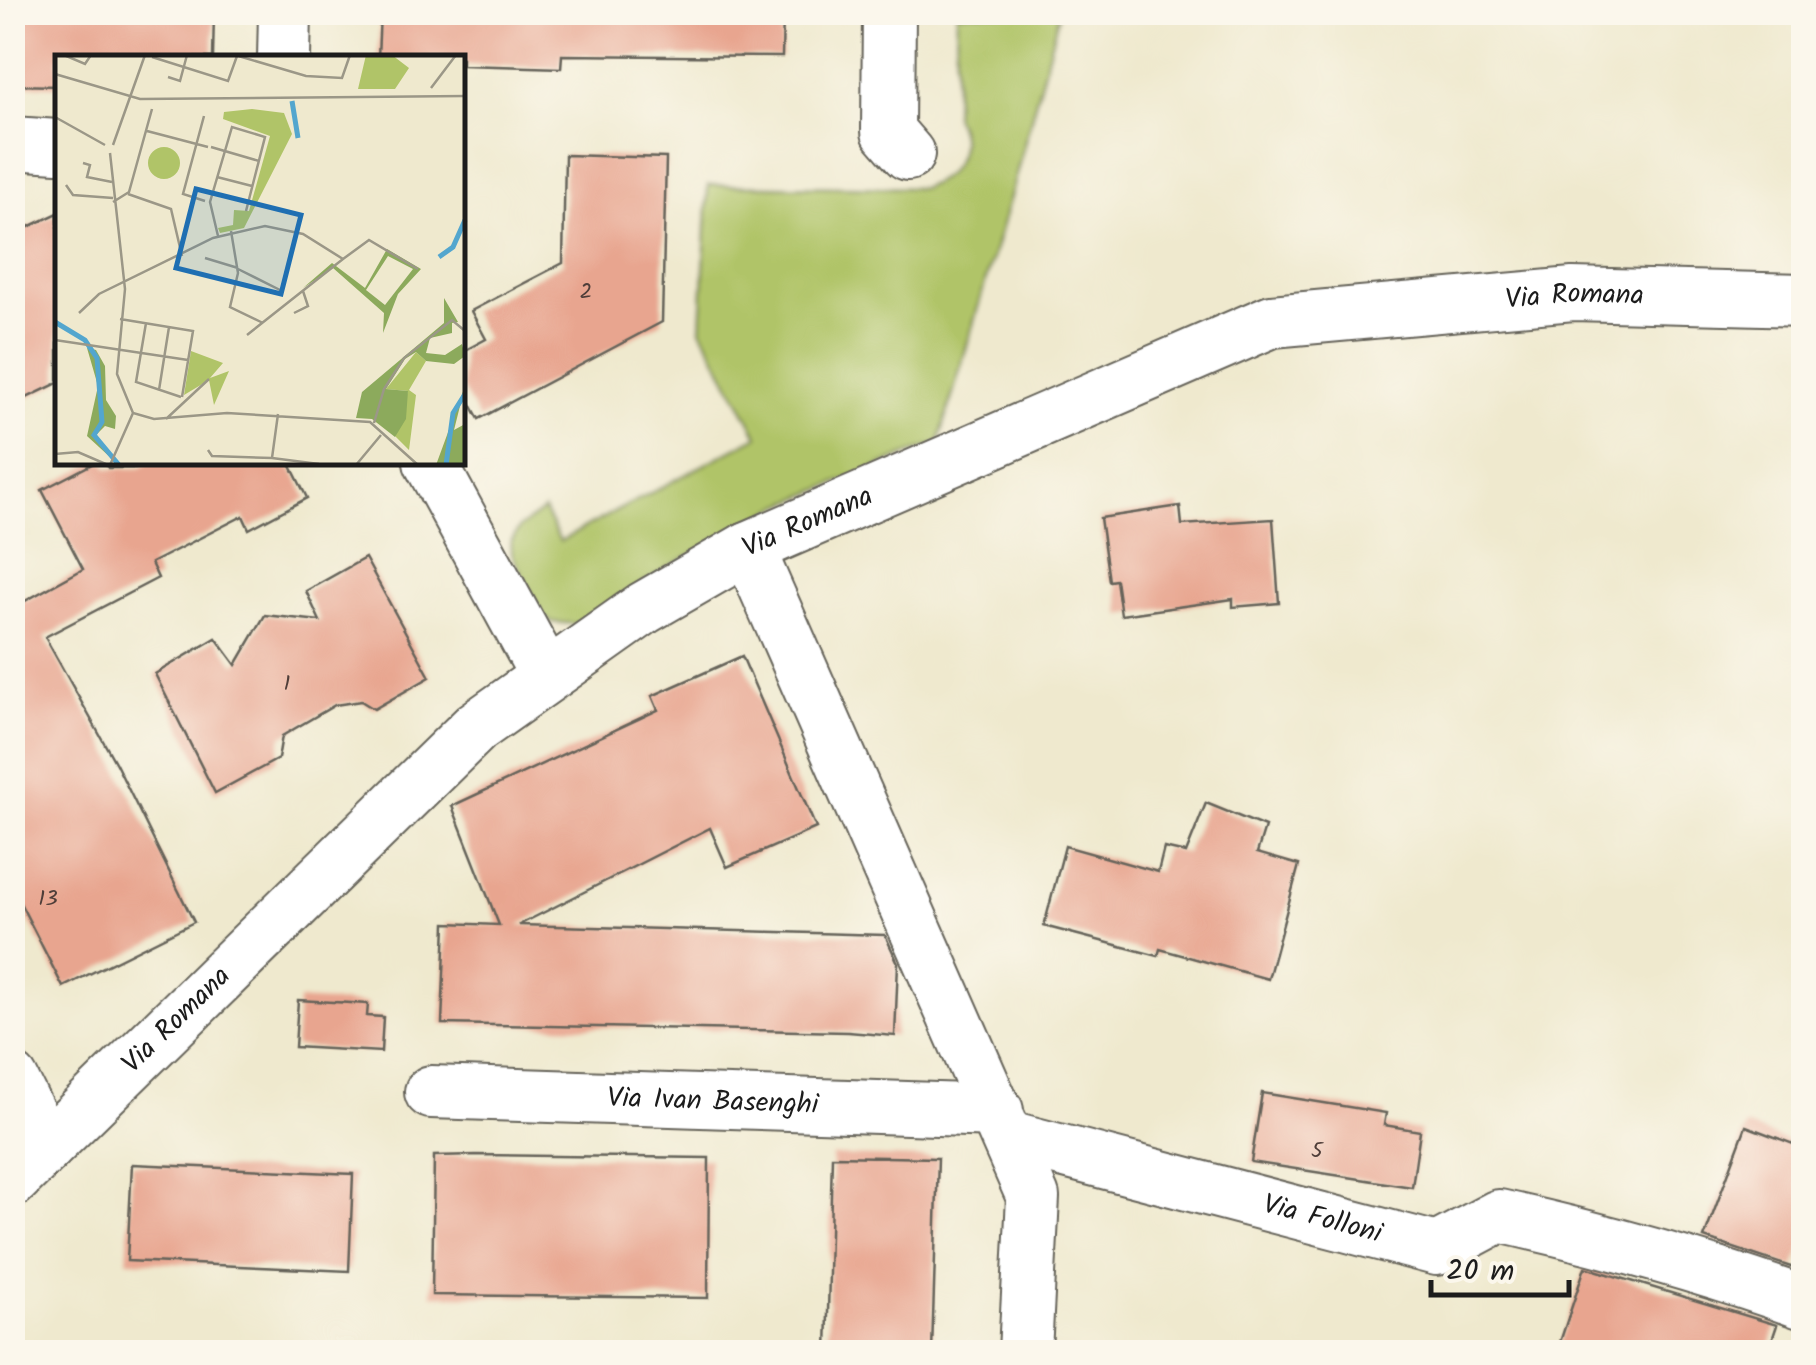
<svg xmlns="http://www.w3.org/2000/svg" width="1816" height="1365" font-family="Kalam,sans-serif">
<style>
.green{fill:#b0c468;stroke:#667042;stroke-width:2.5}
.building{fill:#e8a58f}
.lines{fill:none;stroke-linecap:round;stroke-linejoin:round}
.minor-casing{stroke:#66645a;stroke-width:56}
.minor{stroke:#fff;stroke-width:52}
.labels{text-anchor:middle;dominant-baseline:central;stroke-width:10;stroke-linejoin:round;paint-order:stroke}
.number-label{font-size:22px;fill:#4f3e39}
.street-label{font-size:28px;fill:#1c1c1c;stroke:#fbf7ec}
.inset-river{fill:none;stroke:#53a6ce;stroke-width:5}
.inset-road{fill:none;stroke:#9b9787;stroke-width:2.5}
.view{fill:#1f6fb2;fill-opacity:0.15;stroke:#1f6fb2;stroke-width:5}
.inset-edge{fill:none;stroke:#1c1c1c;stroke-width:5}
</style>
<rect width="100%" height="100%" fill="#fbf7ec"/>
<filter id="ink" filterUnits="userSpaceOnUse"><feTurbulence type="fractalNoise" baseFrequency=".01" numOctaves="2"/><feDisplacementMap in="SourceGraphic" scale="20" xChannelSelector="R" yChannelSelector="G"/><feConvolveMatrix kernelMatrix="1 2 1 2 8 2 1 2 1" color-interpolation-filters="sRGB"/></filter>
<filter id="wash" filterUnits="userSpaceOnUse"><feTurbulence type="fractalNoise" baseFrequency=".0048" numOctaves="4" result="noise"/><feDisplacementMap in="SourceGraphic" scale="40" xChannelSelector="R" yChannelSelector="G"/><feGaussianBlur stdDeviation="2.25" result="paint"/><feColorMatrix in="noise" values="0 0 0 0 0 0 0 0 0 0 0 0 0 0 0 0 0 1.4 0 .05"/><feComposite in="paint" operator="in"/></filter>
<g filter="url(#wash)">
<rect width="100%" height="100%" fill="#efe9ce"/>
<path class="green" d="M957,13h102l-47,177 -73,252 -157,63 -112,61 -94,58 -25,-2 -9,-7 -30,-61 -1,-12 9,-15 24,-17 16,31 198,-105 -57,-107 7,-144 213,3c33,-10 51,-40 33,-72z"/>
<g id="blocks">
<g class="building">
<polygon points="12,12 214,12 213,58 58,58 58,86 12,85"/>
<polygon points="380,12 783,12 782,57 562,55 561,68 462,65 462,58 378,58"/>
<polygon points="565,155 666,158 662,322 479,419 462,388 462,352 486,339 471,311 563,263"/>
<polygon points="58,213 58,383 12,405 12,235"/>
<polygon points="96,462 105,462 108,468 139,468 149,462 289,462 307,498 249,529 243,516 151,563 158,578 45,637 116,764 194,922 63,987 12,887 12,579 25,601 83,569 42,490"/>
<polygon points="1180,506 1182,525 1273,519 1279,603 1233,607 1233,599 1121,615 1116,580 1109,581 1100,518"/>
<polygon points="365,558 430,677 374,709 361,701 335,705 282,736 278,759 215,793 155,674 216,638 236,665 265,615 320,621 306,591"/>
<polygon points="742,656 816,828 727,867 710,828 519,925 885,935 898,963 895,1036 848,1032 442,1024 446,923 499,925 452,806 658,710 652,696"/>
<polygon points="1206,803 1265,827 1257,853 1299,865 1268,979 1160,949 1158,956 1044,926 1065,846 1158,872 1164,848 1186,853"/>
<polygon points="298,1000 368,1004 367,1016 383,1017 381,1052 295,1047"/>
<polygon points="1262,1093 1386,1113 1384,1125 1420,1131 1412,1187 1251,1162"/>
<polygon points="1746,1126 1804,1148 1804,1242 1794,1268 1704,1238"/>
<polygon points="476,1155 709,1158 708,1298 432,1295 434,1156"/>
<polygon points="832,1156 938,1158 932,1352 827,1352"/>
<polygon points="132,1164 353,1174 349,1271 127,1261"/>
<polygon points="1585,1267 1777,1325 1768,1352 1581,1352 1559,1345"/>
</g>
</g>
</g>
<g filter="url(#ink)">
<use href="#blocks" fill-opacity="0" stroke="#66645a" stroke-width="2.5"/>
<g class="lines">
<defs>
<g id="minor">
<polyline points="889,12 888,131 908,154"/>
<polyline points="284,58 285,12"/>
<polyline points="12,143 58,146"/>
<polyline points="430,462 546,675"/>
<polyline points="748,548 1033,1197 1025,1352"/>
<polyline points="12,1080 46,1148"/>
<path id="s1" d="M431,1092l566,19"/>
<path id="s2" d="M1008,1137l429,112 62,-33c104,23 205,51 305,87"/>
<path id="s3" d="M12,1181l464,-454 168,-119 104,-60 524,-227 301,-27 231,6"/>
</g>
</defs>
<use href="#minor" class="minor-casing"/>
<use href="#minor" class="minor"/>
</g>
</g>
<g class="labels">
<g class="number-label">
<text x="586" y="292">2</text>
<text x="287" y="684">1</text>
<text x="48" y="899">13</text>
<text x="1317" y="1151">5</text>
</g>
<g class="street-label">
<text stroke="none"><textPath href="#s3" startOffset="1850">Via Romana</textPath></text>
<text stroke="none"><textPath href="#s3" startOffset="1040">Via Romana</textPath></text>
<text stroke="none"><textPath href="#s3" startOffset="230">Via Romana</textPath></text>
<text stroke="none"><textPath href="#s1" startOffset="282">Via Ivan Basenghi</textPath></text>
<text stroke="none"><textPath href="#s2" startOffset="325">Via Folloni</textPath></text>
</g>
</g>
<g transform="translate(55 55)">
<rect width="410" height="410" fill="#efe9ce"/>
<path d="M311,0h26l17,13 -14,21h-37zM197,54l32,4 8,21 -48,94 -24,5 -2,-5 15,-3 1,-15 15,1 21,-75 -47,-17 1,-7zM93 108a16 16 0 1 1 32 0a16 16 0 1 1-32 0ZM136,296l32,12 -13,15 19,-7 -15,34 -5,-25 -25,15zM361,297l10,9 -17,29 7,5 -7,55 -14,-14 13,-45 -22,-2z" fill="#b0c468"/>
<path d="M332,194l34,20 -23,25 -15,39 1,-20 -51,-45 -30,20 29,-25 33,25zM333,201l25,13 -28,36 -19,-15zM389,243l14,24 -6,1v10l-22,5 -4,15 19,2 17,-11 3,12 -11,8 -28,-3 -10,-9 -11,7 -19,30 22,2 -2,28 -11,18 -23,-18 -16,-1 6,-26 82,-69zM32,293l9,2 9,16 1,34 10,16 -1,13 -10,-3 -9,9 15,23 -24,-22 11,-50zM410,331l-11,44 11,-6v40l-29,1z" fill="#8caa5c" fill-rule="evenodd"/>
<path class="inset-river" d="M237,46l6,37M384,202l14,-10 12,-27M0,267l30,18 12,18 5,64 -8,13 25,30M391,410l7,-52 12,-19"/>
<path class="inset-road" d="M9,0l21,9 6,-9M180,0l71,21 36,2 8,-23M97,2l76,24 9,-25M0,19l85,25 325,-3M113,22l12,4 7,-26M376,33l25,-33M149,61l-21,78 22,7M0,62l50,28M92,76l61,16M58,90l32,-90M156,92l48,14M55,98l15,136 -8,85 16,39 21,6 73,-6 143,9 48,43M28,108l7,2 -3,12 25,5M162,122l35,9M11,130l7,10 40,3M73,139l43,15 11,47M58,147l16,-10 23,-83M176,176l7,42 -8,34 33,16M163,181l-8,-34 22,-75 33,10 -19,74M150,203l33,10M183,214l44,22M24,258l20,-19 114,-56 52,-12 38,8 40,25 26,-19 49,29M239,258l14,-7 -5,-15M65,264l73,12 -11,66M91,268l-10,59 45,15M192,280l96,-76M0,285l133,20M104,335l10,-63M111,364l43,-40M319,368l10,-34 20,-31 48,-38 13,11M153,395l4,6 60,2 6,-44M0,399l23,-2 30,13M217,403l47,6M55,410l23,-52M301,410l25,-30"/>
<path class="view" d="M141,134l105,26 -20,79 -105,-26z"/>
<rect width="410" height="410" class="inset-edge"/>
</g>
<rect width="1816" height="1365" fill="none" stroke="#fbf7ec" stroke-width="50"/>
<path d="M1431 1280v15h138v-15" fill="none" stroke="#1c1c1c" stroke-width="5"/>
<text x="1446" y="1280" font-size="30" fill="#1c1c1c" stroke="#fbf7ec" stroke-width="8" paint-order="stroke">20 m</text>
</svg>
